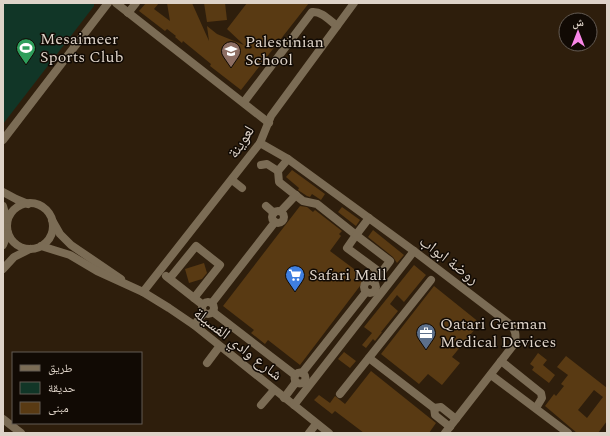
<svg xmlns="http://www.w3.org/2000/svg" width="610" height="436" font-family="Spectral,'Noto Naskh Arabic',serif">
<style>
.green{fill:#113627}
.building{fill:#593a13;fill-rule:evenodd}
.lines{fill:none;stroke-linecap:round;stroke-linejoin:round}
.minor{stroke:#7b6c55;stroke-width:8}
.labels{text-anchor:middle;dominant-baseline:central;stroke-width:3;stroke-linejoin:round;paint-order:stroke}
.poi-label{font-size:16px;fill:#ded3c8;stroke:#110a04;text-anchor:start}
.street-label{font-size:16px;fill:#ded3c8;stroke:#110a04}
</style>
<rect width="100%" height="100%" fill="#2e1e0c"/>
<polygon class="green" points="3,3 94,3 94,6 3,124"/>
<g class="building">
<polygon points="146,3 159,3 154,9 170,21 167,3 192,3 209,41 207,26 217,34 244,45 227,29 247,3 309,3 241,90 210,66 211,64 183,41 182,43 175,37 176,36 167,29 165,31 139,11"/>
<polygon points="204,3 225,3 227,20 207,22"/>
<polygon points="292,170 325,194 321,200 312,194 310,197 307,196 298,190 299,188 286,177"/>
<polygon points="300,206 307,207 313,212 315,210 342,231 339,234 341,236 330,251 366,278 300,365 268,340 265,344 251,333 254,330 223,306"/>
<polygon points="342,207 360,220 356,226 338,212"/>
<polygon points="373,230 404,255 397,263 393,257 368,237"/>
<polygon points="204,263 207,273 202,279 189,283 185,269"/>
<polygon points="414,265 426,275 404,302 397,295 390,304 398,311 381,332 382,332 375,341 373,339 366,348 362,345 372,333 364,327"/>
<polygon points="434,286 480,323 452,357 460,363 442,385 428,374 419,384 381,354"/>
<polygon points="344,352 356,361 350,368 338,359"/>
<polygon points="538,353 547,360 543,365 555,375 549,383 532,370 534,367 530,364"/>
<path d="M566,356l41,32v33l-9,12h-21l-32,-27 9,-12 2,2 8,-10 -3,-2 7,-9 -11,-8zM594,390l9,7 -16,21 -9,-8z"/>
<polygon points="371,371 436,423 429,433 364,433 335,411 332,414 314,400 319,395 330,403 335,396 345,404"/>
</g>
<g class="lines">
<g class="minor">
<polyline points="116,3 269,123"/>
<polyline points="128,13 136,3"/>
<path d="M244,102l68,-90c10,-1 18,9 25,14"/>
<polyline points="3,140 108,3"/>
<path d="M260,143l28,16 126,92 97,74c5,6 5,10 4,18l-70,90"/>
<polyline points="288,159 278,171 279,182 303,201 317,204 356,235 347,248 381,273 373,282"/>
<polyline points="261,165 267,164 278,171"/>
<polyline points="232,180 242,188"/>
<polyline points="3,192 16,199 28,204"/>
<circle cx="30" cy="226" r="23"/>
<polyline points="3,206 7,220"/>
<polyline points="266,206 274,213"/>
<circle cx="278" cy="217" r="6"/>
<polyline points="281,211 296,195"/>
<polyline points="369,218 356,235 390,261 381,273"/>
<polyline points="52,220 60,234 71,245 121,279"/>
<polyline points="3,245 8,233"/>
<polyline points="41,246 70,255 97,271 143,292 169,308 194,325 329,433"/>
<polyline points="3,269 14,257 30,249"/>
<polyline points="166,276 203,305"/>
<polyline points="170,278 196,246 220,265 194,298"/>
<circle cx="370" cy="287" r="6"/>
<polyline points="143,292 260,143 271,116 354,3"/>
<circle cx="208" cy="308" r="6"/>
<polyline points="212,303 275,222"/>
<polyline points="213,312 295,375"/>
<polyline points="194,325 204,313"/>
<polyline points="369,358 434,408 435,415 450,427"/>
<polyline points="501,361 541,393 542,398 536,408"/>
<polyline points="207,363 219,347"/>
<circle cx="300" cy="378" r="5.5"/>
<polyline points="302,373 366,292"/>
<polyline points="491,375 568,433"/>
<polyline points="340,394 431,280"/>
<polyline points="284,398 296,382"/>
<polyline points="261,405 274,390"/>
<polyline points="294,405 414,251"/>
<polyline points="434,408 441,407 456,419"/>
<polyline points="3,419 21,433"/>
<polyline points="309,433 316,424"/>
</g>
</g>
<defs>
<symbol id="stadium-pin" viewBox="-11 -11 22 30"><path d="M0 17L-7.5 6A9.5 9.5 0 1 1 7.5 6Z" fill="#2e9e5b" stroke="#110a04"/><path d="M0-5a6.5 5 0 1 0 0 10a6.5 5 0 1 0 0-10ZM-3.5-1.8h7v3.6h-7Z" fill="#fff"/></symbol>
<symbol id="school-pin" viewBox="-11 -11 22 30"><path d="M0 17L-7.5 6A9.5 9.5 0 1 1 7.5 6Z" fill="#8d6e63" stroke="#110a04"/><path d="M0-5L7-2L0 1L-7-2ZM-4 1L0 2.5L4 1V4Q0 6-4 4Z" fill="#fff"/></symbol>
<symbol id="supermarket-pin" viewBox="-11 -11 22 30"><path d="M0 17L-7.5 6A9.5 9.5 0 1 1 7.5 6Z" fill="#3f7fe0" stroke="#110a04"/><path d="M-6-5.5h2.5l.6 2H6L4.5 2H-2.5L-4.4-4H-6ZM-1.5 3.2a1.3 1.3 0 1 0 .1 0ZM3 3.2a1.3 1.3 0 1 0 .1 0Z" fill="#fff"/></symbol>
<symbol id="office-pin" viewBox="-11 -11 22 30"><path d="M0 17L-7.5 6A9.5 9.5 0 1 1 7.5 6Z" fill="#5c6f8a" stroke="#110a04"/><path d="M-6-3h4V-5.5h4V-3h4V5H-6ZM-1-4.5V-3h2v-1.5ZM-6 0V1H6V0Z" fill="#fff"/></symbol>
</defs>
<g fill-rule="evenodd">
<use href="#stadium-pin" x="15" y="37" width="22" height="30"/>
<use href="#school-pin" x="220" y="40" width="22" height="30"/>
<use href="#supermarket-pin" x="284" y="264" width="22" height="30"/>
<use href="#office-pin" x="415" y="322" width="22" height="30"/>
</g>
<g class="labels">
<g class="poi-label">
<text x="40" y="39">Mesaimeer<tspan x="40" dy="18">Sports Club</tspan></text>
<text x="245" y="42">Palestinian<tspan x="245" dy="18">School</tspan></text>
<text x="309" y="275">Safari Mall</text>
<text x="440" y="324">Qatari German<tspan x="440" dy="18">Medical Devices</tspan></text>
</g>
<g class="street-label">
<text transform="translate(241 142) rotate(-57)">لعوينة</text>
<text transform="translate(449 260) rotate(37)">روضة ابواب</text>
<text transform="translate(238 344) rotate(38)">شارع وادي الفسيلة</text>
</g>
</g>
<rect width="610" height="436" fill="none" stroke="#ded3c8" stroke-width="8"/>
<rect x="12" y="352" width="130" height="72" fill="#110a04" stroke="#635a52"/>
<rect x="20" y="365" width="20" height="6" fill="#7b6c55" stroke="#635a52"/>
<text x="48" y="372" font-size="12" fill="#ded3c8">طريق</text>
<rect x="20" y="382" width="20" height="12" fill="#113627" stroke="#635a52"/>
<text x="48" y="392" font-size="12" fill="#ded3c8">حديقة</text>
<rect x="20" y="402" width="20" height="12" fill="#593a13" stroke="#635a52"/>
<text x="48" y="412" font-size="12" fill="#ded3c8">مبنى</text>
<g transform="translate(578 32)"><circle r="19" fill="#110a04" stroke="#635a52"/>
<path d="M0-3L7 15L0 10L-7 15Z" fill="#fa87e8"/>
<text y="-6" font-size="11" font-weight="bold" text-anchor="middle" fill="#ded3c8">ش</text>
</g>
</svg>
